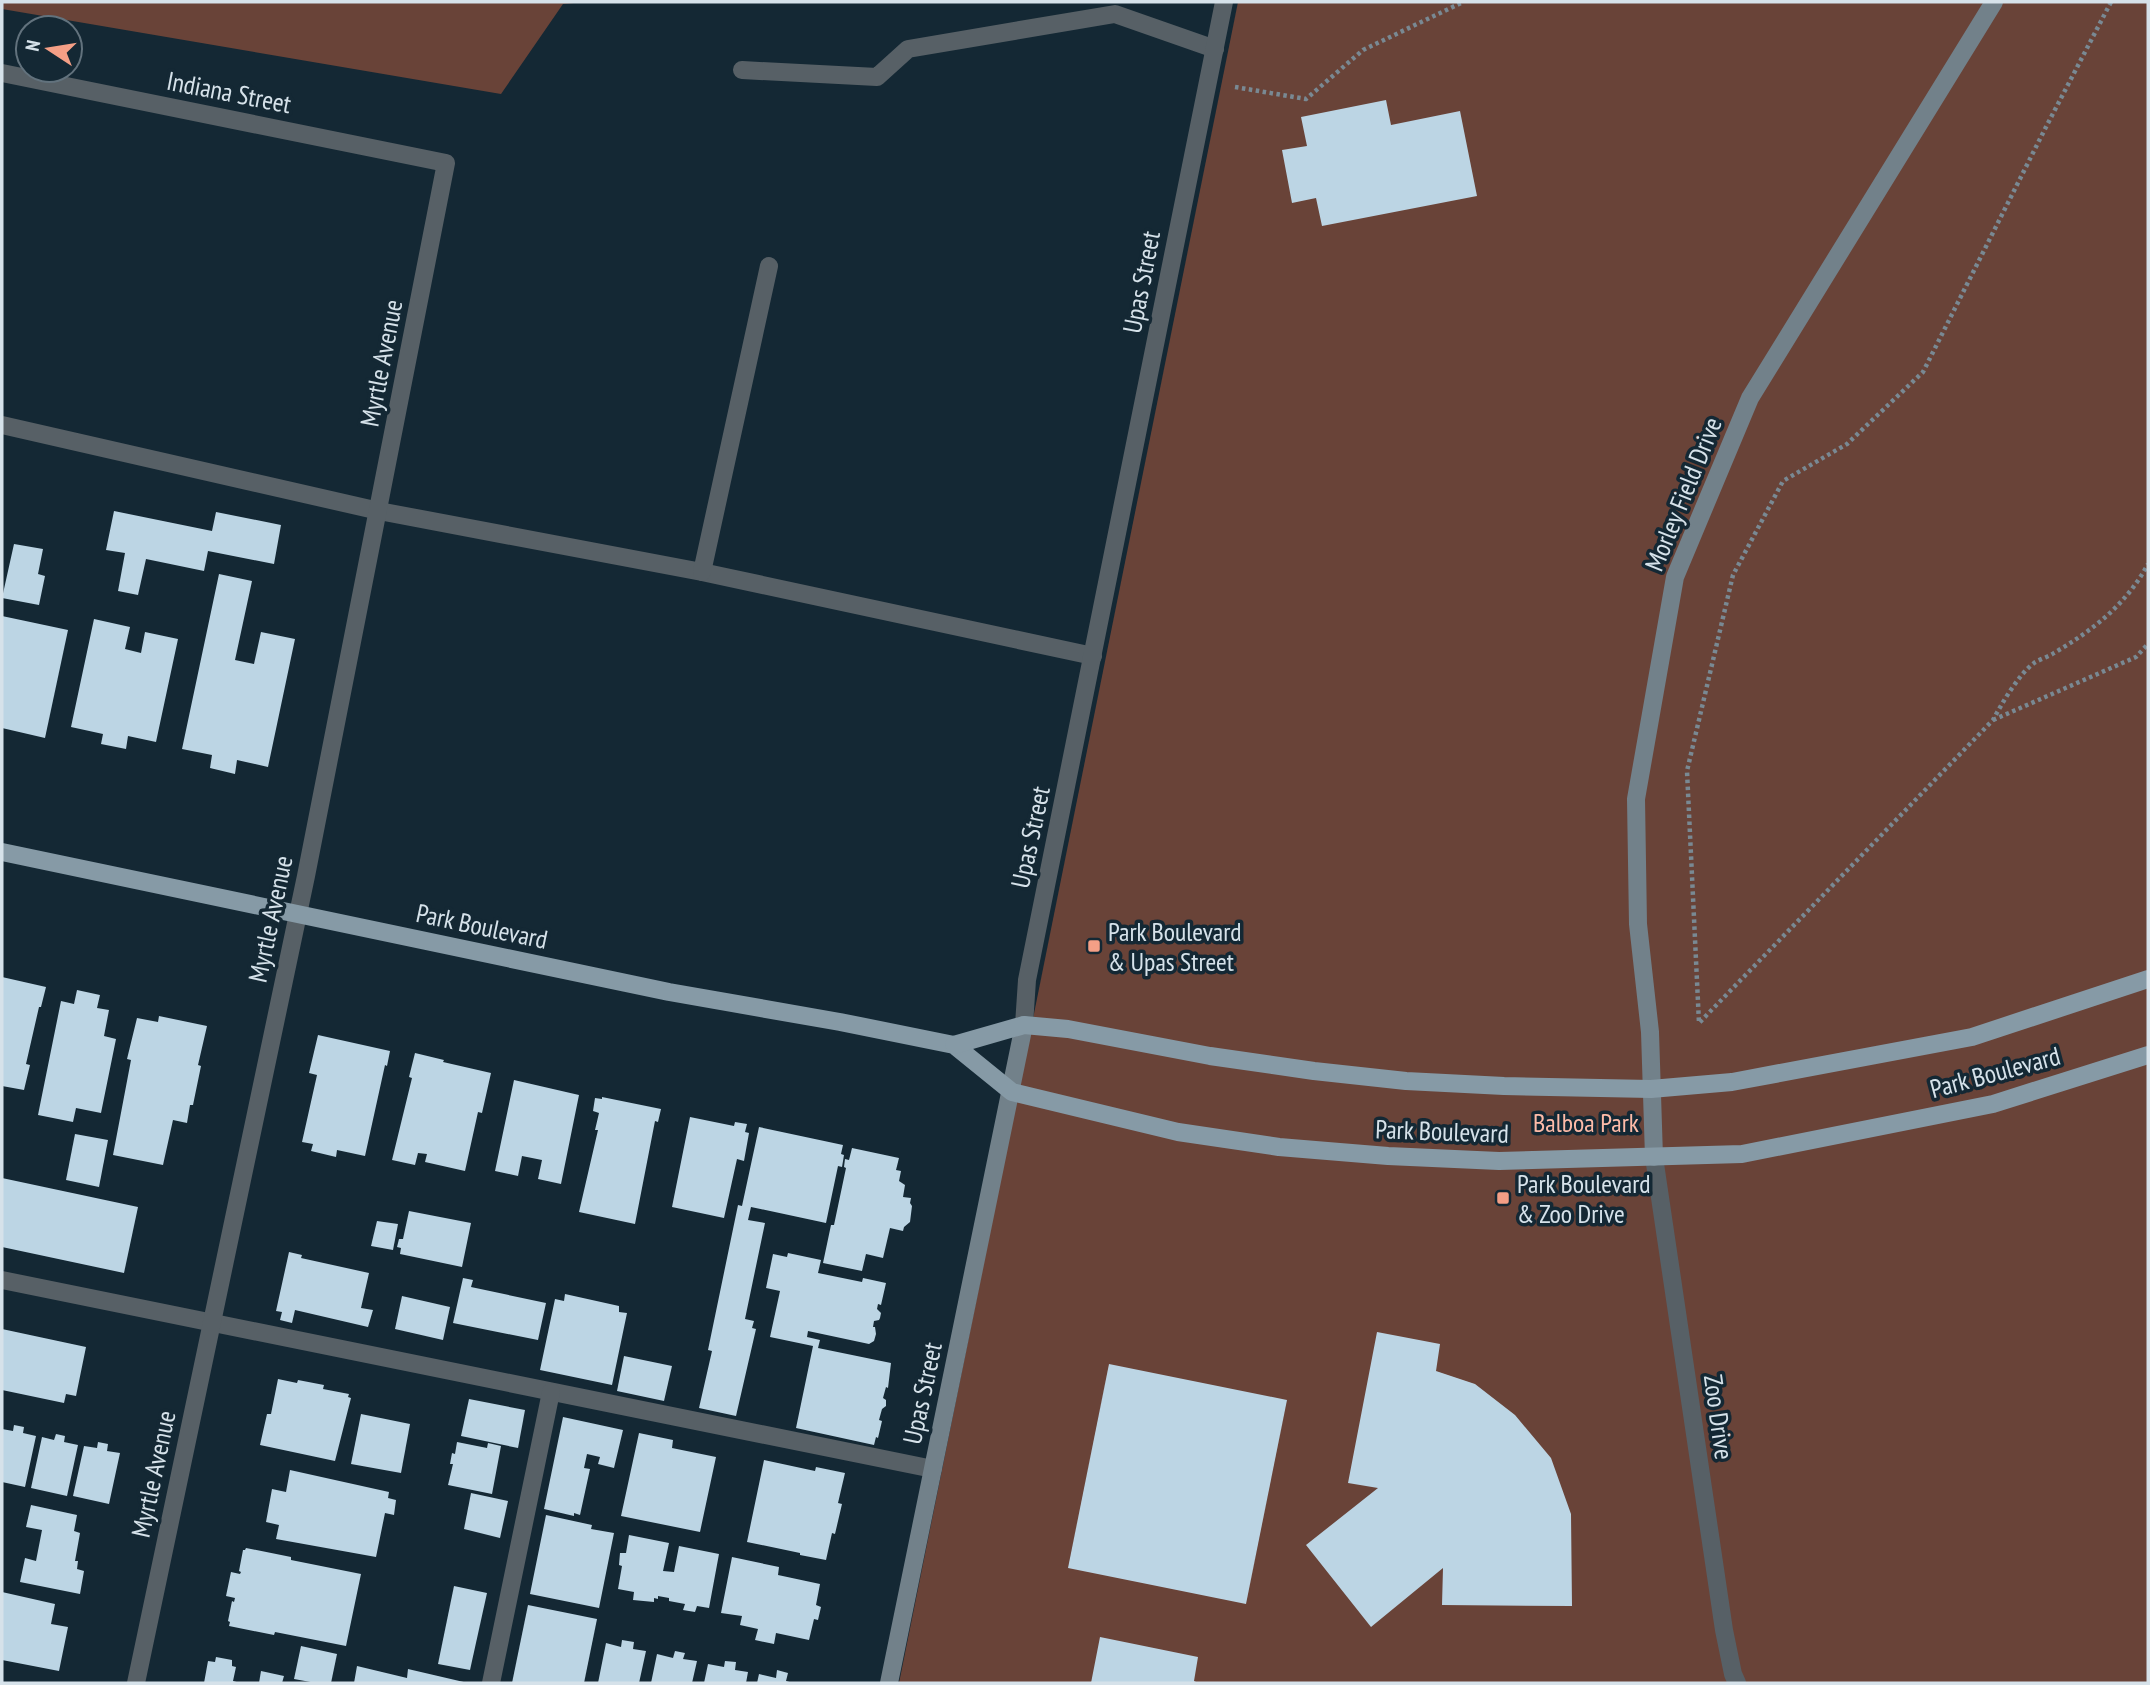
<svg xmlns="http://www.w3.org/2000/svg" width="2150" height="1685" font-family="'PT Sans Narrow',sans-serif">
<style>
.green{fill:#694338}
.building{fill:#bcd5e4}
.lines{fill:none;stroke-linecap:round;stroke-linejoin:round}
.path{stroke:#798993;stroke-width:4.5;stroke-dasharray:3.5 3.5;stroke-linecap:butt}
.lane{stroke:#576066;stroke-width:18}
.street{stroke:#576066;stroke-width:18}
.secondary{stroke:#72818a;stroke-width:18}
.primary{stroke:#869aa6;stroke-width:18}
.poi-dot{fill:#f49f86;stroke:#142834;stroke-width:2.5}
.labels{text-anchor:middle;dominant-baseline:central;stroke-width:7;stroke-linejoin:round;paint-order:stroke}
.street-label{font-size:26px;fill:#d6e2ea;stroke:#142834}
.poi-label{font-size:26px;fill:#d6e2ea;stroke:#142834;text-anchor:start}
.park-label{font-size:26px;fill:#fdbba8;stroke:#142834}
</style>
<rect width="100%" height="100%" fill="#142834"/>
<g class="green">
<polygon points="2,2 585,2 563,4 501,94 2,9"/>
<polygon points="1238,2 2148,2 2148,1683 899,1683"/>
</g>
<g class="building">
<polygon points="1386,100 1391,125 1460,111 1477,196 1322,226 1316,198 1292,203 1282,150 1307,146 1301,117"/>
<polygon points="114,511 212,531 216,512 281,525 274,564 208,551 204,571 146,559 138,595 118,591 125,553 106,550"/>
<polygon points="14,544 43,549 38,574 45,576 39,605 2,598"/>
<polygon points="219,574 252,581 235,660 254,664 261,632 295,639 268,767 237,760 235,774 210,768 212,755 182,749"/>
<polygon points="2,616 68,630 45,738 2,728"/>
<polygon points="94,619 130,627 125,649 141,653 145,632 178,639 156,742 128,736 126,749 101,744 103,734 71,727"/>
<polygon points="2,977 46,987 41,1007 39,1007 26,1064 30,1065 24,1090 2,1086"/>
<polygon points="77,990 100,995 97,1008 109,1010 104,1036 116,1039 101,1113 76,1108 73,1122 38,1115 61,1001 74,1004"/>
<polygon points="159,1016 207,1026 198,1065 201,1066 193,1105 190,1105 187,1123 173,1120 163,1165 113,1155 131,1060 127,1059 137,1018 158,1022"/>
<polygon points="318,1035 390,1051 387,1066 385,1065 365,1156 337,1150 336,1157 311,1151 313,1144 302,1142 317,1075 309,1073"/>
<polygon points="415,1053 444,1060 443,1062 491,1073 482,1113 478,1112 465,1171 425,1162 427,1154 418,1153 415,1165 392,1160 412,1078 409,1077"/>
<polygon points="514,1080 579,1095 561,1184 538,1179 542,1160 522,1156 518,1176 495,1171"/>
<polygon points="602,1097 661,1109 658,1122 655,1121 635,1224 579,1212 598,1130 595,1130 599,1113 593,1111 595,1098 602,1099"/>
<polygon points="690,1117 734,1126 735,1122 747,1124 745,1132 749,1133 744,1161 737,1159 724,1218 672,1207"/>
<polygon points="759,1127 843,1145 841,1154 844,1155 842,1167 838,1166 826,1223 751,1207 748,1220 765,1223 745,1319 754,1321 752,1328 756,1329 736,1416 699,1408 712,1351 708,1350 738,1205 742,1206"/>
<polygon points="75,1134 108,1140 99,1187 66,1180"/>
<polygon points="852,1148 899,1158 896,1170 901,1171 899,1181 905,1185 903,1197 911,1198 910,1203 912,1206 910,1222 904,1227 903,1231 890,1228 883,1258 866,1254 862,1271 823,1263 831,1225 834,1225 846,1168 844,1167 845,1159 849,1160"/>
<polygon points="2,1178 138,1207 124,1273 2,1247"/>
<polygon points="409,1211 471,1223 462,1267 400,1254 401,1248 397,1247 399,1239 403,1239"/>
<polygon points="377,1221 398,1224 393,1250 371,1246"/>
<polygon points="289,1252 302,1255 301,1258 369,1273 361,1308 373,1310 368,1327 295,1310 292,1323 280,1320 282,1312 276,1311"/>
<polygon points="788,1253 821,1260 818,1273 862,1282 863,1278 886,1283 881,1305 878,1304 877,1309 881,1313 880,1318 879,1320 874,1321 873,1327 875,1327 876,1334 874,1341 869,1344 808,1331 807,1337 820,1340 818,1348 891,1363 888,1388 886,1387 883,1398 886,1400 886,1406 882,1409 879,1420 882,1421 878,1438 876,1437 874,1445 796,1428 813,1346 770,1337 780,1291 766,1288 773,1254 787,1257"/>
<polygon points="463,1278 473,1280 471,1287 546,1303 538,1340 453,1323"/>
<polygon points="565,1294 619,1306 619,1312 627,1313 612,1385 540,1370 555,1299 564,1301"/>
<polygon points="402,1296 450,1307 443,1340 395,1329"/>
<polygon points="2,1329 86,1347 76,1396 66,1394 64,1403 2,1390"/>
<polygon points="1377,1332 1440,1344 1436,1371 1475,1384 1515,1415 1551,1458 1571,1514 1572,1606 1442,1605 1443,1568 1371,1627 1306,1545 1378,1488 1348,1483"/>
<polygon points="624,1356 672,1366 664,1401 617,1391"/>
<polygon points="1109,1364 1287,1400 1246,1604 1068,1568"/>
<polygon points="278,1379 297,1383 298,1380 324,1385 323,1389 349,1394 348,1397 351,1398 335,1461 260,1445 267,1414 271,1414"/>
<polygon points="469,1399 525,1410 518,1448 461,1436"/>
<polygon points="361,1414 410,1424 401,1473 351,1464"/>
<polygon points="563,1417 623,1430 614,1468 598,1464 600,1457 587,1454 584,1468 590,1469 580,1515 574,1513 574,1516 544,1509"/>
<polygon points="14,1425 24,1427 23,1433 36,1436 25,1487 2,1482 2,1429 13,1431"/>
<polygon points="639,1433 673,1440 672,1448 716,1457 700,1532 621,1516"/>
<polygon points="56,1434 65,1436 64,1442 78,1445 67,1496 31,1488 42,1437 54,1440"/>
<polygon points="98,1442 108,1444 107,1451 120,1453 109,1504 73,1496 84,1446 97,1448"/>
<polygon points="457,1442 487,1448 488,1443 501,1446 492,1494 448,1485 453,1464 450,1464 452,1453 455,1454"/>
<polygon points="764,1460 815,1471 816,1467 845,1473 838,1503 842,1504 835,1534 832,1533 826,1560 800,1555 800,1553 747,1542"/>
<polygon points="290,1470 389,1492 388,1498 396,1500 394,1515 385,1513 376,1557 276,1539 279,1525 266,1522 272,1489 286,1492"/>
<polygon points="471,1493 508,1501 500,1538 464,1529"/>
<polygon points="31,1505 77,1515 74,1531 80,1533 75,1561 78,1561 77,1569 84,1571 80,1594 20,1582 25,1558 36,1561 42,1530 26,1527"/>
<polygon points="546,1515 592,1525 591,1529 614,1533 599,1608 530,1594"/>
<polygon points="629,1535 669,1543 663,1571 674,1572 679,1546 719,1554 709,1608 697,1606 695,1612 683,1610 685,1604 669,1601 669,1598 658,1596 658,1599 654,1598 654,1602 633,1600 634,1592 618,1589 622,1566 619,1565 620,1553 626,1553"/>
<polygon points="246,1548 291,1557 291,1560 361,1574 346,1646 275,1632 274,1635 229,1626 230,1622 228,1621 232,1601 234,1602 235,1598 226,1596 231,1572 240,1574 241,1572 239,1571 243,1550 245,1550"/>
<polygon points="732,1557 779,1567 778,1575 820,1584 816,1605 821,1607 818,1620 814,1619 809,1640 776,1633 774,1644 755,1640 758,1629 740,1625 742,1616 721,1613"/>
<polygon points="454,1586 487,1593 470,1670 438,1664"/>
<polygon points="2,1592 55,1604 51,1624 68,1627 59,1671 2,1660"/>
<polygon points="528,1605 597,1619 584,1683 512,1683"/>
<polygon points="1100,1637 1198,1657 1194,1681 1198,1683 1091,1683"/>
<polygon points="622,1640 634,1642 633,1649 646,1651 639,1683 598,1683 606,1643 621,1647"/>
<polygon points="301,1646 337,1654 331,1683 316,1683 294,1679"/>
<polygon points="675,1651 685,1653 683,1659 697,1661 692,1683 651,1683 657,1654 673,1658"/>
<polygon points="216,1657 232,1660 232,1666 236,1667 233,1681 240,1683 204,1683 208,1661 215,1662"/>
<polygon points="725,1661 736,1662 735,1670 748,1672 746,1683 704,1683 708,1664 724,1667"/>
<polygon points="357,1666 407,1678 408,1669 468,1683 354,1683"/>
<polygon points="777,1670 788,1673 786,1681 793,1683 757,1683 759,1674 776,1678"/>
<polygon points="261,1671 284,1676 282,1683 259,1683"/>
</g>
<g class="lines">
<g class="path">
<path d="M2111,2l-65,125 -123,245 -76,72 -64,37 -50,94 -46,196 12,252 294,-303c9,-17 26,-46 41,-57 6,-4 14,-6 20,-10 39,-23 72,-48 94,-89"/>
<polyline points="1235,87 1306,99 1363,50 1463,2"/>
<polyline points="1993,720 2136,657 2148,644"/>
</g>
<g class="lane">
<polyline points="742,70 877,77 908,49 1115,14 1215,49"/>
<polyline points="2,425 379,511 702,572 1093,656"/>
<polyline points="702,572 769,266"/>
<polyline points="2,1280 933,1469"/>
<polyline points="491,1683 551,1392"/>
</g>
<g class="street">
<polyline points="2,73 446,163 306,876 136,1683"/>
<polyline points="1024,1025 1027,980 1224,2"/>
<polyline points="1654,1157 1724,1630 1733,1674 1737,1683"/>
</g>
<g class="secondary">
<polyline points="1654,1157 1650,1032 1638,924 1636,799 1675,577 1750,398 1994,2"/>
<polyline points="889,1683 1024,1025"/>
</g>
<g class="primary">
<polyline points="2,852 669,992 840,1022 954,1045 1012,1092 1178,1132 1279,1147 1388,1156 1499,1161 1742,1154 1993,1104 2148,1055"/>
<polyline points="954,1045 1024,1025 1068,1029 1210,1056 1314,1071 1406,1081 1504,1086 1651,1089 1732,1082 1972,1037 2148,979"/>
</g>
</g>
<g class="poi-dot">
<rect x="1087" y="939" width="14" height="14" rx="3.5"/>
<rect x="1496" y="1191" width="14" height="14" rx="3.5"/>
</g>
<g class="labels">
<g class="street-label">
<text transform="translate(229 92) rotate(11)">Indiana Street</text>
<text transform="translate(1141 282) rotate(-79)">Upas Street</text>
<text transform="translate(381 363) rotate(-79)">Myrtle Avenue</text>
<text transform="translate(1683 494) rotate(-68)">Morley Field Drive</text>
<text transform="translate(1030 837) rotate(-78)">Upas Street</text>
<text transform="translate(270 919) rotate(-78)">Myrtle Avenue</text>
<text transform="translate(482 926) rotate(12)">Park Boulevard</text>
<text transform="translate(1995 1072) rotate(-15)">Park Boulevard</text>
<text transform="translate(1442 1131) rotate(2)">Park Boulevard</text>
<text transform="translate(922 1393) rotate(-78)">Upas Street</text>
<text transform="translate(1719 1417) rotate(82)">Zoo Drive</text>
<text transform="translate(153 1474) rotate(-78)">Myrtle Avenue</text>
</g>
<g class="poi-label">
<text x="1108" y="931">Park Boulevard<tspan x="1108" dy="30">&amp; Upas Street</tspan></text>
<text x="1517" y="1183">Park Boulevard<tspan x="1517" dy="30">&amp; Zoo Drive</tspan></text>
</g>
<g class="park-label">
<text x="1586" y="1122">Balboa Park</text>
</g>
</g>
<rect width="2150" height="1685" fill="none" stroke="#d6e2ea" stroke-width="7"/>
<g transform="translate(49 49) rotate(282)"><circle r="33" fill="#142834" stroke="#62727d" stroke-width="2"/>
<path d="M0-5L12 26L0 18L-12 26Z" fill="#f49f86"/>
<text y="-10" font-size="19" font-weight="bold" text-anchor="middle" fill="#d6e2ea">N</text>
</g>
</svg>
